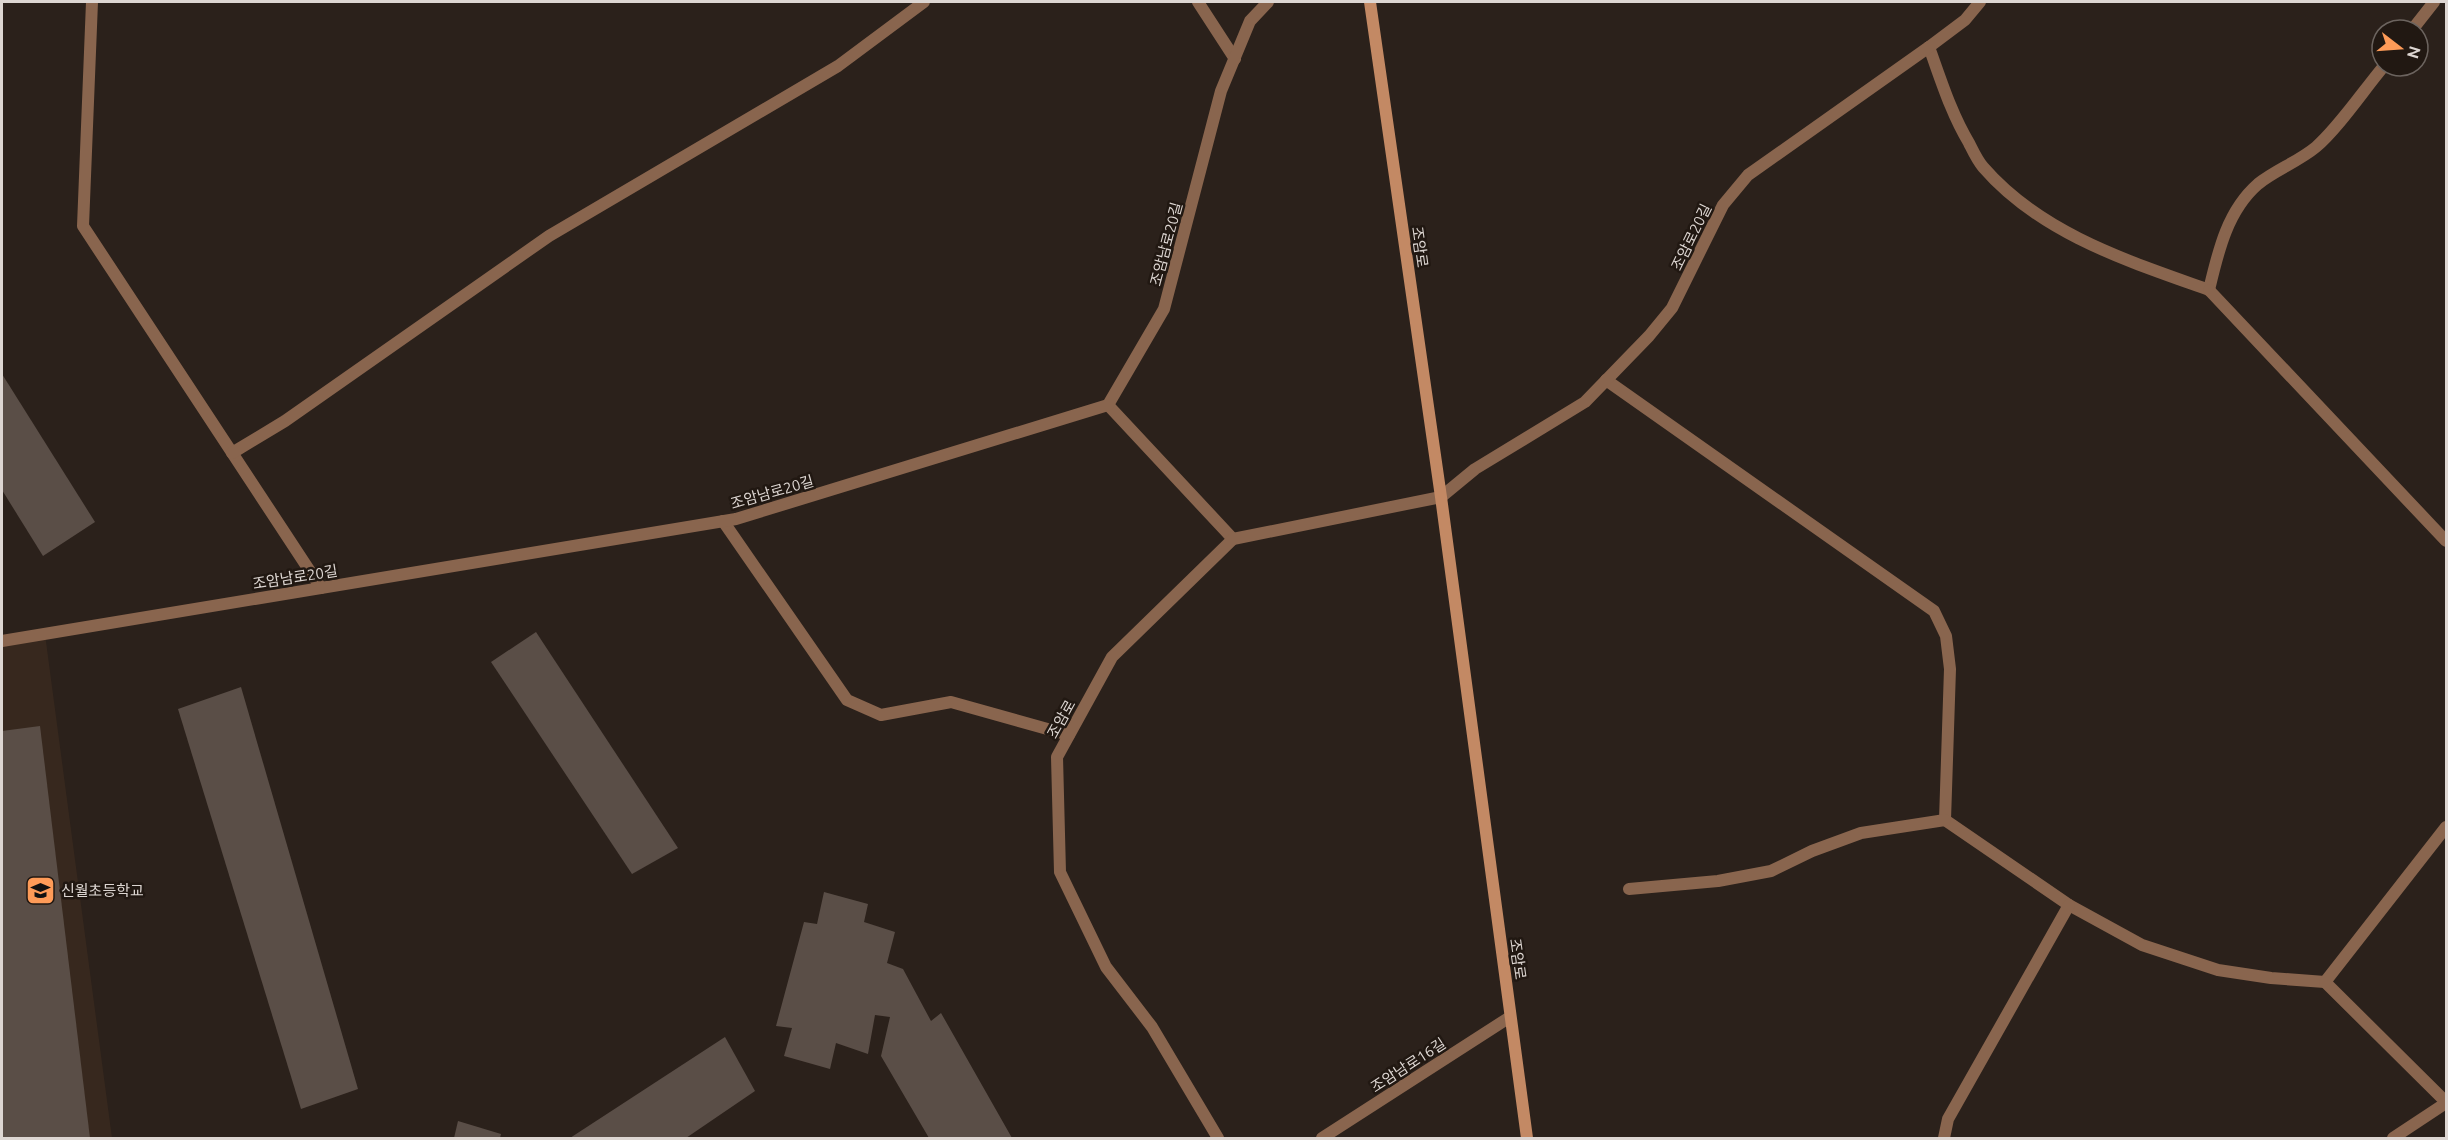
<svg xmlns="http://www.w3.org/2000/svg" width="2448" height="1140" font-family="Ubuntu,'Noto Sans KR',sans-serif">
<style>
.built{fill:#37281e}
.building{fill:#5a4e47}
.lines{fill:none;stroke-linecap:round;stroke-linejoin:round}
.minor{stroke:#89654e;stroke-width:12}
.secondary{stroke:#c38964;stroke-width:12}
.labels{text-anchor:middle;dominant-baseline:central;stroke-width:5;stroke-linejoin:round;paint-order:stroke}
.street-label{font-size:15px;fill:#ddd6d2;stroke:#211812}
.poi-label{font-size:15px;fill:#ddd6d2;stroke:#211812;text-anchor:start}
</style>
<rect width="100%" height="100%" fill="#2b211b"/>
<polygon class="built" points="45,634 112,1138 2,1138 2,641"/>
<g class="building">
<polygon points="2,374 95,522 43,556 2,490"/>
<polygon points="536,632 678,848 632,874 491,662"/>
<polygon points="241,687 358,1089 301,1109 178,709"/>
<polygon points="40,726 90,1138 2,1138 2,731"/>
<polygon points="824,892 868,904 864,922 895,932 887,963 903,969 931,1021 941,1013 1012,1138 929,1138 881,1056 890,1017 875,1015 868,1054 836,1043 830,1069 784,1056 792,1028 776,1026 804,922 817,924"/>
<polygon points="725,1037 755,1091 686,1138 570,1138"/>
<polygon points="458,1121 501,1134 500,1138 454,1138"/>
</g>
<g class="lines">
<g class="minor">
<polyline points="92,2 83,226 321,588"/>
<polyline points="1198,2 1235,59"/>
<polyline points="2412,30 2434,2"/>
<path d="M1929,47c12,33 22,66 40,96 4,8 8,17 14,24 58,67 145,94 226,123 9,-38 18,-79 49,-106 17,-14 40,-22 58,-37 23,-20 47,-56 68,-81"/>
<polyline points="2209,290 2446,541"/>
<polyline points="1606,380 1934,611 1946,636 1950,669 1945,820 2069,905 2142,945 2218,970 2271,978 2325,982"/>
<polyline points="1108,405 1233,539"/>
<polyline points="232,453 285,421 549,236 838,66 924,2"/>
<polyline points="723,521 847,700 881,715 951,702 1069,735"/>
<polyline points="2,641 736,519 1108,405 1164,309 1221,91 1250,21 1268,2"/>
<polyline points="2446,827 2325,982 2446,1102"/>
<polyline points="1629,889 1718,881 1771,871 1812,851 1861,833 1945,820"/>
<polyline points="1218,1138 1152,1027 1106,967 1060,872 1057,757 1112,657 1233,539 1441,497 1475,469 1585,402 1649,336 1672,308 1723,205 1748,175 1929,47 1965,20 1980,2"/>
<polyline points="1322,1138 1510,1017"/>
<polyline points="1944,1138 1948,1119 2069,905"/>
<polyline points="2393,1138 2446,1103"/>
</g>
<polyline class="secondary" points="1370,2 1441,497 1527,1138"/>
</g>
<defs>
<symbol id="school-square" viewBox="-11 -11 22 22"><rect x="-9" y="-9" width="18" height="18" rx="4" fill="#fe9b58" stroke="#211812"/><path d="M0-5L7-2L0 1L-7-2ZM-4 1L0 2.5L4 1V4Q0 6-4 4Z" fill="#111"/></symbol>
</defs>
<g fill-rule="evenodd">
<use href="#school-square" x="24" y="874" width="33" height="33"/>
</g>
<g class="labels">
<g class="street-label">
<text transform="translate(1691 237) rotate(-64)">조암로20길</text>
<text transform="translate(1166 244) rotate(-75)">조암남로20길</text>
<text transform="translate(1420 247) rotate(82)">조암로</text>
<text transform="translate(772 492) rotate(-16)">조암남로20길</text>
<text transform="translate(295 577) rotate(-9)">조암남로20길</text>
<text transform="translate(1061 719) rotate(-61)">조암로</text>
<text transform="translate(1518 959) rotate(82)">조암로</text>
<text transform="translate(1408 1065) rotate(-33)">조암남로16길</text>
</g>
<g class="poi-label">
<text x="61" y="890">신월초등학교</text>
</g>
</g>
<rect width="2448" height="1140" fill="none" stroke="#ddd6d2" stroke-width="6"/>
<g transform="translate(2400 48) rotate(107)"><circle r="28" fill="#211812" stroke="#6c645f" stroke-width="1.5"/>
<path d="M0-4.5L10 22L0 15L-10 22Z" fill="#fe9b58"/>
<text y="-9" font-size="16" font-weight="bold" text-anchor="middle" fill="#ddd6d2">N</text>
</g>
</svg>
